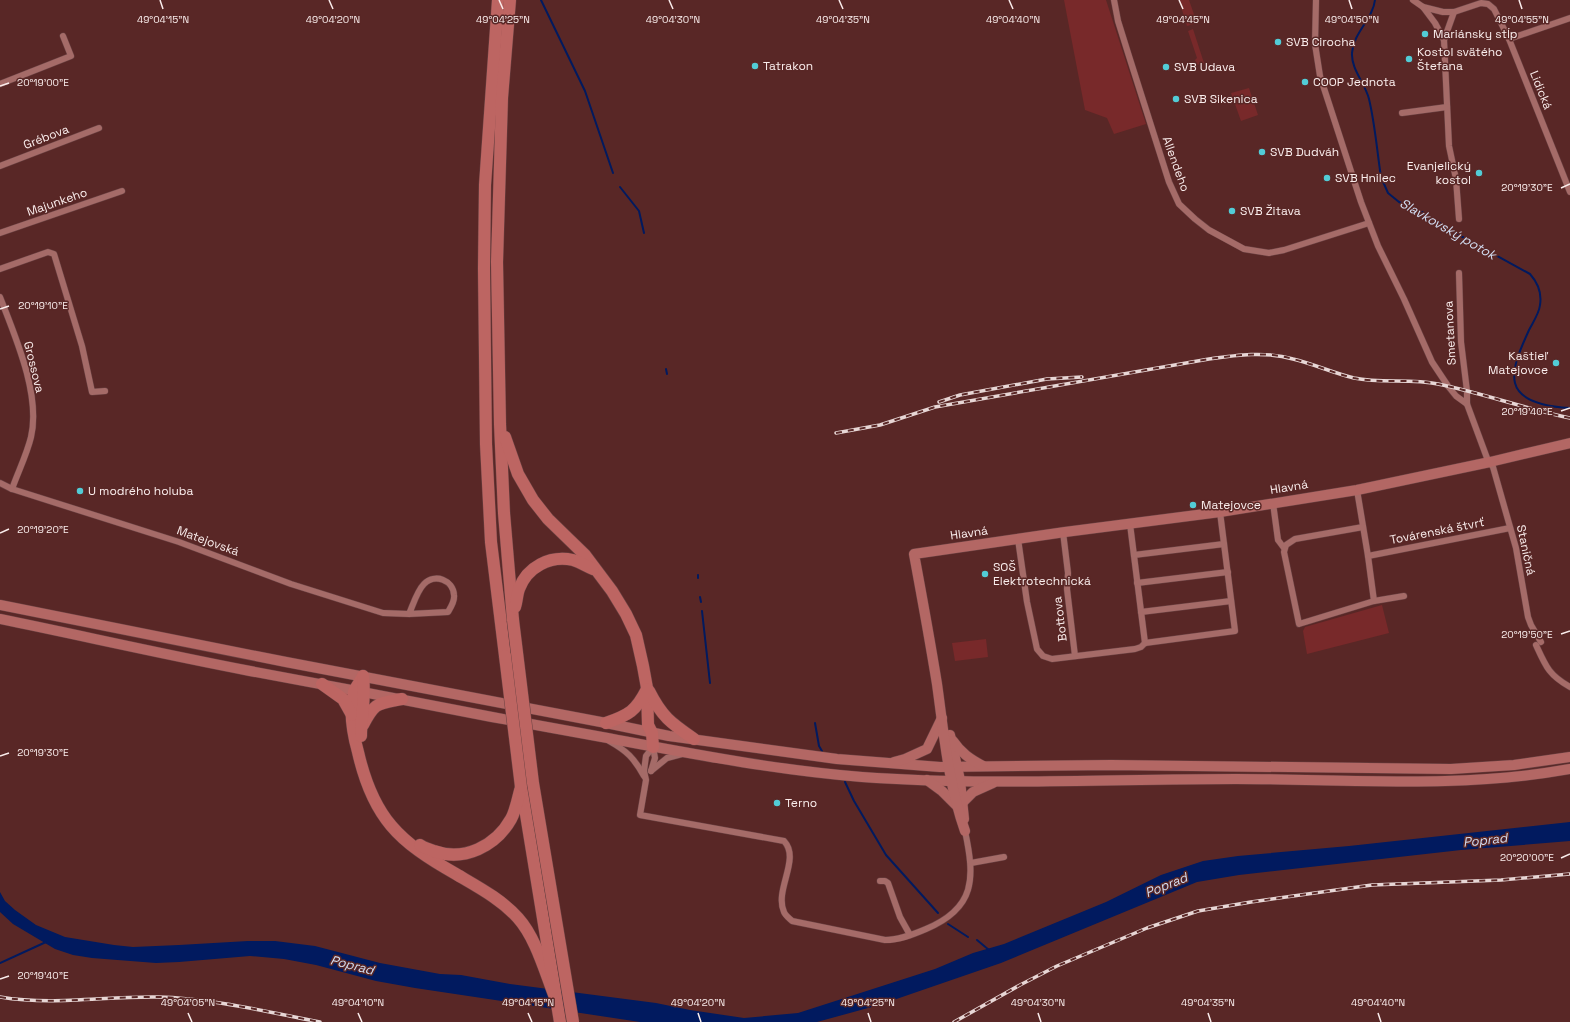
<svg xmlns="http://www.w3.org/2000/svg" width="1570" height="1022" font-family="'Space Grotesk',sans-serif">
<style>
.green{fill:#78292a}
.water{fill:#011a5f}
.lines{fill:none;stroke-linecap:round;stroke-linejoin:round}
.stream{stroke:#011a5f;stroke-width:2}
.minor-casing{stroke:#6a4243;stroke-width:7}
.primary-casing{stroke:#6a4243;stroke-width:11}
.motorway-casing{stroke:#6a4243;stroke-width:13}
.minor{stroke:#a56b68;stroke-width:6}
.primary{stroke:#b36764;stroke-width:10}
.motorway{stroke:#bd6562;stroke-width:12}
.rail-casing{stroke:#e7d6d5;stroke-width:3.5}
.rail{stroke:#592726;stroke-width:2;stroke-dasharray:6;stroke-linecap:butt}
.motorway-bridge-casing{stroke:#6a4243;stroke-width:13;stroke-linecap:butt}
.motorway-bridge{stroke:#bd6562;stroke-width:12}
.ticks{fill:none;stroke:#faedec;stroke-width:1.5}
.poi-dot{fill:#52ccd6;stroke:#592726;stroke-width:1.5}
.labels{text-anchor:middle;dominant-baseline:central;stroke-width:3;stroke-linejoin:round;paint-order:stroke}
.poi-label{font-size:12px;fill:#faedec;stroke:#592726;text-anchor:start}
.street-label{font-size:12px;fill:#faedec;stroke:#592726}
.water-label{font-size:13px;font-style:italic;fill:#d3def3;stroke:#592726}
.ticks-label{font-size:10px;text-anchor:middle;fill:#faedec;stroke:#592726;stroke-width:3;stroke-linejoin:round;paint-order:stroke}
</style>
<rect width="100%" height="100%" fill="#592726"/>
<g class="green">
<polygon points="1064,0 1106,0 1146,124 1114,134 1107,118 1085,110"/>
<polygon points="1179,0 1189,0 1197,23 1187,26"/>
<polygon points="1193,29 1204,63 1197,65 1195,60 1197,58 1188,31"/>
<polygon points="1249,88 1258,115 1241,121 1231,93"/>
<polygon points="1382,605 1389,633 1307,654 1303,631 1305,627"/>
<polygon points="986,639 988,657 955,661 952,643"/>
</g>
<polygon class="water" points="1570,822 1570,841 1461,850 1239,875 1197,882 1001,963 879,1005 817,1022 640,1022 415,988 376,981 316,965 284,959 250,956 179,962 156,963 92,958 73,955 55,949 13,924 0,912 0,892 5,901 15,910 36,925 65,937 114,945 133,947 179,945 248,941 275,941 315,946 380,963 440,974 461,975 510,984 656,1003 690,1010 744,1018 798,1013 935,969 973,953 1004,944 1106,902 1161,875 1203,861 1238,856 1349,846"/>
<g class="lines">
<g class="stream">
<polyline points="541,0 585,91 613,173"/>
<path d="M1375,0c-2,19 -22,33 -23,53 -1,16 13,30 17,46 6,25 8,52 12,78l7,16 11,9 25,11 35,22 71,39c8,9 12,19 10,31 -1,9 -7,17 -11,25 -6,14 -18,37 -14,53 5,20 38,24 55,25"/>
<polyline points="620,187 639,211 644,233"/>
<polyline points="666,369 667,374"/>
<polyline points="698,575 698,578"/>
<polyline points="700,597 701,602"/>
<polyline points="702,611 710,683"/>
<polyline points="815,723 819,746 822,751"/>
<polyline points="845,782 854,801 886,855 938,913"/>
<polyline points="948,924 968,937"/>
<polyline points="977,940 989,950"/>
<polyline points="0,963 46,942"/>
</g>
<defs>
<g id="minor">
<polyline points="1114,0 1118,21 1128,53 1169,182 1179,204 1195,219 1209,230 1244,249 1269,253 1284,250 1369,223"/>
<polyline points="1316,0 1315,44 1320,76 1361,202 1378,246 1404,299 1432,362 1448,386 1456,396 1467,404"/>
<polyline points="1413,0 1423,7 1443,12 1454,12 1481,3 1488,4 1494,9 1509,39 1570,192"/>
<polyline points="1423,7 1435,23 1444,40 1449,146 1456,179 1459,219"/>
<polyline points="1509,39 1570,18"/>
<polyline points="1444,40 1454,12"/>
<polyline points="0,84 71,56 63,36"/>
<polyline points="1402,113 1447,107"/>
<polyline points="0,166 99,128"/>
<polyline points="0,233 122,191"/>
<polyline points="0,269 48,252 54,254 82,346 92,392 105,391"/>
<polyline points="1459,273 1461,342 1467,391 1467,404 1487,458 1493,467 1516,548 1528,617 1531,625 1541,642"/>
<path d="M0,297c15,39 41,98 31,140 -4,17 -13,35 -19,52"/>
<path d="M0,483l12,6 167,53 112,42 92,29 26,1 39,-2c3,-5 7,-11 6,-17 -1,-15 -19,-22 -30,-11 -7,7 -11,21 -15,30"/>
<polyline points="1357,490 1368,556"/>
<polyline points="1273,503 1278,540 1284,548"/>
<polyline points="1130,524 1145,643"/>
<polyline points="1363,527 1295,539 1286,545 1284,552 1299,624 1374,601 1368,556 1510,528"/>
<polyline points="1063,532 1068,573 1067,589 1075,656"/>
<polyline points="1018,539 1027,602 1037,649 1043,656 1052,659 1135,649 1141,647 1145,643"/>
<polyline points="1134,555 1224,544"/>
<polyline points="1137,583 1228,572"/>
<polyline points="1374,601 1404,596"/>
<polyline points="1141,612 1231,601"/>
<polyline points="1145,643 1235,631 1220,512"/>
<path d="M1536,645c10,22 13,30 34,42"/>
<path d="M609,741c18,10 25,17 35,35"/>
<path d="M653,747l-7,9 -2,15 2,9 -6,35 144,26c17,18 -10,49 0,71 1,3 5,6 8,9l93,19c14,0 27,-5 41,-11 50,-21 49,-51 39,-98"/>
<polyline points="651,771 667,758 682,754"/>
<polyline points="651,771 655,758 653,747"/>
<polyline points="971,863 1004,857"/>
<polyline points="880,881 885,881 888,883 900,917 910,935"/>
</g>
<g id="primary">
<polyline points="0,605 286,662 606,723 669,736 837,759 940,767 1111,765 1451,769 1514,765 1570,757"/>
<path d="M0,619c83,17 166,36 250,52 81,15 161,30 242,46 37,7 73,13 110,20 86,16 172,33 260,40 124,9 249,2 374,2 111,0 224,10 334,-10"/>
<polyline points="950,735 960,780 964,819"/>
<path d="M953,741c8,12 17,18 30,25"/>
<polyline points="894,762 905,759 927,749 942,718"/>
<polyline points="927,780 942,791 956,805"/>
<polyline points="963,802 973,792 993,783"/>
<path d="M965,831c-17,-48 -21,-97 -28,-147 -7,-43 -15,-87 -23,-130l151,-22 155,-20 137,-22 133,-28 80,-19"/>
</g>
<g id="motorway">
<polyline points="498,0 485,185 484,269 486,444 491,542 505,656"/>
<polyline points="510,0 502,98 497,262 500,424 504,513 513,620"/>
<polyline points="505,437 518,474 533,500 548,519 585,555 612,591 626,614 636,635 643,666 647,688 648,725 652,733 653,747"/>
<path d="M515,607c2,-6 2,-13 4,-18 8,-22 31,-34 54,-29 7,2 13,6 20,9"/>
<path d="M363,676c-2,5 -7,10 -9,16 -5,18 -1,42 4,60 15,66 41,90 98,122 22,13 45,25 62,44 18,20 27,54 37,79"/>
<polyline points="322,684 343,699 352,715"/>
<path d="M649,691c13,26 22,32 45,48"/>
<path d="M606,723c23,-8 30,-12 41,-34"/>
<path d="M363,725c12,-23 14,-21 39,-26"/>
<path d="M361,736c0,-21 5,-38 2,-60"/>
<polyline points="522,790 560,1022"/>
<path d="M420,845c4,3 9,4 14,6 30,11 62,-5 77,-32 5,-9 7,-22 10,-32"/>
</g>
</defs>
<use href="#minor" class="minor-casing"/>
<use href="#primary" class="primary-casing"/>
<use href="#motorway" class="motorway-casing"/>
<use href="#minor" class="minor"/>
<use href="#primary" class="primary"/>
<use href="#motorway" class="motorway"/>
<defs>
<g id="rail">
<polyline points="939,402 960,395 1047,379 1082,377"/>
<path d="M836,433l44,-8 55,-18 274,-48c28,-4 56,-8 84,0 21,5 40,14 61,19 28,6 56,0 84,6 44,9 88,25 132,34"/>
<path d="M0,997c53,9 105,-1 158,0 52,1 110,15 162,25"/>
<polyline points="954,1022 1020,985 1057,966 1147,928 1198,911 1251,902 1372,885 1501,880 1570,874"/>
</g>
</defs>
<use href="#rail" class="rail-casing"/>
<use href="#rail" class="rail"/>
<defs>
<g id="motorway-bridge">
<polyline points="513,620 533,783 573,1022"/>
<polyline points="505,656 521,787"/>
</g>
</defs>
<use href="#motorway-bridge" class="motorway-bridge-casing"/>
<use href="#motorway-bridge" class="motorway-bridge"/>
</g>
<path class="ticks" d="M160,0l3,9M329,0l4,9M499,0l4,9M669,0l4,9M839,0l4,9M1009,0l4,9M1179,0l4,9M1349,0l3,9M1519,0l3,9M0,86l9,-3M1561,188l9,-4M0,309l9,-3M1561,411l9,-3M0,533l9,-4M1561,634l9,-3M0,756l9,-3M1561,858l9,-4M0,979l9,-3M188,1013l4,9M358,1013l4,9M528,1013l4,9M698,1013l3,9M868,1013l3,9M1038,1013l3,9M1208,1013l3,9M1378,1013l3,9"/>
<g class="poi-dot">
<circle cx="1425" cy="34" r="4"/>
<circle cx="1278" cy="42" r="4"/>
<circle cx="1409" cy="59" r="4"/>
<circle cx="755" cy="66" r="4"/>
<circle cx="1166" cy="67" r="4"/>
<circle cx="1305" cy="82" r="4"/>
<circle cx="1176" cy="99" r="4"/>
<circle cx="1262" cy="152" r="4"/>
<circle cx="1479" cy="173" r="4"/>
<circle cx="1327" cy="178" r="4"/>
<circle cx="1232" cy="211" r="4"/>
<circle cx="1556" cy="363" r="4"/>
<circle cx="80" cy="491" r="4"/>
<circle cx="1193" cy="505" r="4"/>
<circle cx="985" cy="574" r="4"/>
<circle cx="777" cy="803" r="4"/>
</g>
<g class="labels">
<g class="poi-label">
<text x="1433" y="34">Mariánsky stĺp</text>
<text x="1286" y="42">SVB Cirocha</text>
<text x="1417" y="52">Kostol svätého<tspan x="1417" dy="14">Štefana</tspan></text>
<text x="763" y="66">Tatrakon</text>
<text x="1174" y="67">SVB Udava</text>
<text x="1313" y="82">COOP Jednota</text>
<text x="1184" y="99">SVB Sikenica</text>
<text x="1270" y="152">SVB Dudváh</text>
<text x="1471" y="166" text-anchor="end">Evanjelický<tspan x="1471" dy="14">kostol</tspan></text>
<text x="1335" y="178">SVB Hnilec</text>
<text x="1240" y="211">SVB Žitava</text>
<text x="1548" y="356" text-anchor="end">Kaštieľ<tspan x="1548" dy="14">Matejovce</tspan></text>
<text x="88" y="491">U modrého holuba</text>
<text x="1201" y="505">Matejovce</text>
<text x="993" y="567">SOŠ<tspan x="993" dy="14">Elektrotechnická</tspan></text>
<text x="785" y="803">Terno</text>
</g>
<g class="street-label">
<text transform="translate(1541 90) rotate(68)">Lidická</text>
<text transform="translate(46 137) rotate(-21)">Grébova</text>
<text transform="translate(1176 164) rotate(70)">Allendeho</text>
<text transform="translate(57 202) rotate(-19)">Majunkeho</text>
<text transform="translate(1450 333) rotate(-93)">Smetanova</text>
<text transform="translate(34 367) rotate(76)">Grossova</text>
<text transform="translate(1289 487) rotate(-9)">Hlavná</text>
<text transform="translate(1437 531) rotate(-11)">Továrenská štvrť</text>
<text transform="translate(969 533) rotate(-8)">Hlavná</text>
<text transform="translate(208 541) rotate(20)">Matejovská</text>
<text transform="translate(1526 550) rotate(78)">Staničná</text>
<text transform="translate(1060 619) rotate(-97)">Bottova</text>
</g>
<g class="water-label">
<text transform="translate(1448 229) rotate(30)">Slavkovský potok</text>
<text transform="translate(1485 840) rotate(-6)">Poprad</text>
<text transform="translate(1166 885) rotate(-22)">Poprad</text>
<text transform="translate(352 965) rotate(14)">Poprad</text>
</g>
</g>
<g class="ticks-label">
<text x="163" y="23">49°04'15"N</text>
<text x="333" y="23">49°04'20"N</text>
<text x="503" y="23">49°04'25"N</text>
<text x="673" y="23">49°04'30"N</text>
<text x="843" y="23">49°04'35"N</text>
<text x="1013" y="23">49°04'40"N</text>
<text x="1183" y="23">49°04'45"N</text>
<text x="1352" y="23">49°04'50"N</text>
<text x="1522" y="23">49°04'55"N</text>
<text x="43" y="86">20°19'00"E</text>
<text x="1527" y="191">20°19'30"E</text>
<text x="43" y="309">20°19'10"E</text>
<text x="1527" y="415">20°19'40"E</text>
<text x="43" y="533">20°19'20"E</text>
<text x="1527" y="638">20°19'50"E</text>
<text x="43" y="756">20°19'30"E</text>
<text x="1527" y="861">20°20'00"E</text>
<text x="43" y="979">20°19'40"E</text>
<text x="188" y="1006">49°04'05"N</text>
<text x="358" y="1006">49°04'10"N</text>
<text x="528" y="1006">49°04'15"N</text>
<text x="698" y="1006">49°04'20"N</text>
<text x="868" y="1006">49°04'25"N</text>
<text x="1038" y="1006">49°04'30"N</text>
<text x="1208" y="1006">49°04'35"N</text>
<text x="1378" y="1006">49°04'40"N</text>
</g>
</svg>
